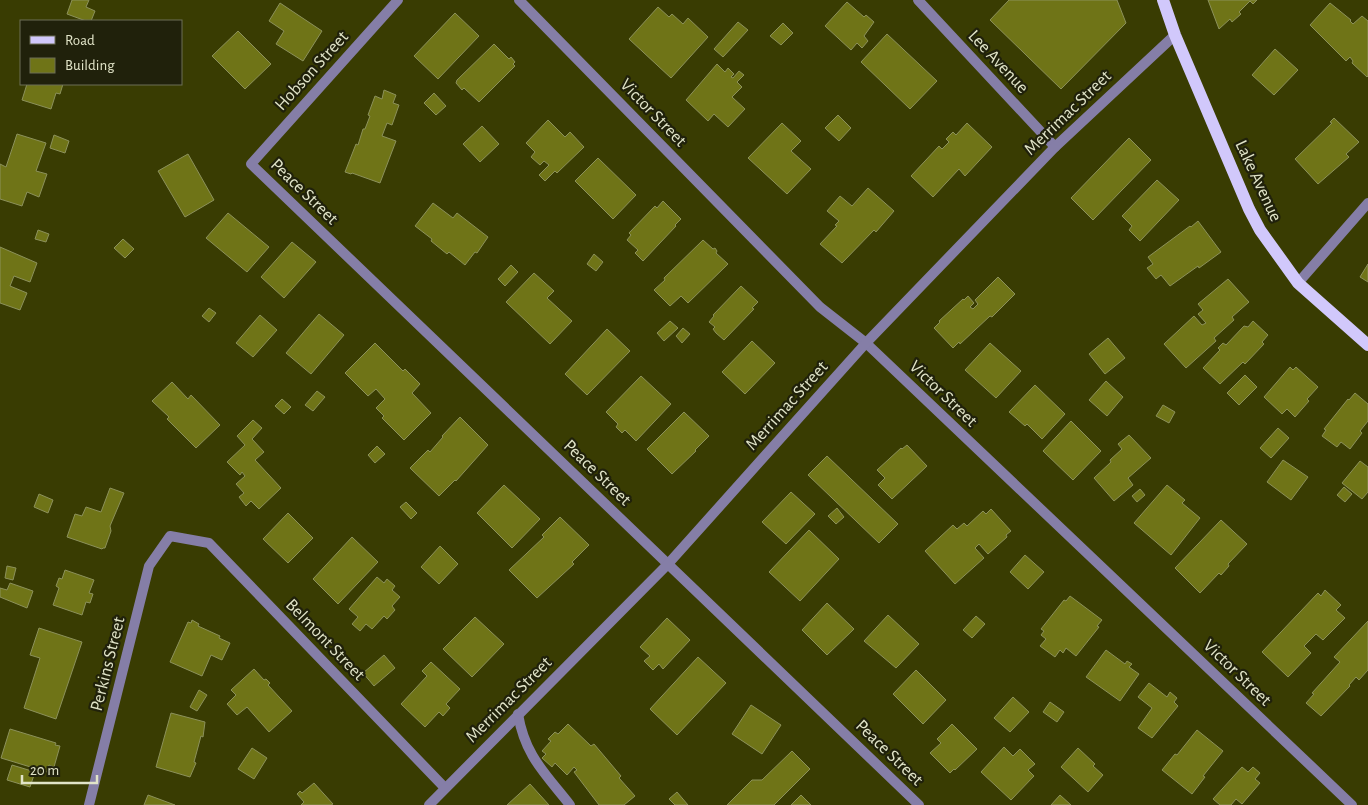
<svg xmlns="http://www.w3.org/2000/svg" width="1368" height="805" font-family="'Alegreya Sans',sans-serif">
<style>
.building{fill:#6f7417;stroke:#8c915b}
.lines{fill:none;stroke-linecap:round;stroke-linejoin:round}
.service{stroke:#857ea7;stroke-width:10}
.minor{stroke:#857ea7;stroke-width:10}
.primary{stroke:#d1c8fb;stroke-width:12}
.labels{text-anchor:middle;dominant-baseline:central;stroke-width:4.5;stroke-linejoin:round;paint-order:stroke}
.street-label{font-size:18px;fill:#e1e4c8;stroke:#20210b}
</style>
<rect width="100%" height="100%" fill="#393c02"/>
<g class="building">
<polygon points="72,0 89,0 86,7 95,11 91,21 86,21 67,14"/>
<polygon points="1009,0 1117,0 1126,23 1061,89 990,20"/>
<polygon points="1208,0 1257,0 1253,4 1250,1 1239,12 1241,14 1232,22 1230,19 1219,29"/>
<polygon points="847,2 864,17 866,15 874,22 864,36 868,41 862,48 857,43 851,50 825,26"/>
<polygon points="280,3 322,31 303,61 276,44 284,31 269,21"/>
<polygon points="1330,3 1351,20 1350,21 1353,24 1362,16 1368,21 1368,76 1367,77 1352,63 1353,61 1350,57 1346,61 1310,25"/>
<polygon points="658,7 669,17 672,14 683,24 688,18 708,37 671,78 629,39"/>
<polygon points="455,13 479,36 438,79 414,56"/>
<polygon points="738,22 748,30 723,57 714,49"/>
<polygon points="783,23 793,33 781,45 770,36"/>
<polygon points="238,31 271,64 245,89 212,56"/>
<polygon points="887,34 937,81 910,109 861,62"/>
<polygon points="494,44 509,59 511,57 515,62 513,64 515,66 479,102 464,88 462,90 456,83 457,80"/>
<polygon points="1275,49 1298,70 1274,95 1252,75"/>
<polygon points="717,64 725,72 728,68 734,74 731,77 733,78 739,71 744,75 737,82 742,87 732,97 745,109 728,127 714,114 708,121 686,100"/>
<polygon points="27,84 63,84 60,94 56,93 51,109 22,100"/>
<polygon points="384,90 396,95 393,103 399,105 392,125 387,123 382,136 396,141 380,183 352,173 351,174 345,172 356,144 358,145 363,129 365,129 370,116 368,115 375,96 382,99"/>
<polygon points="434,93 446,106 436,115 424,103"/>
<polygon points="838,115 851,128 839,141 825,128"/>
<polygon points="1334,118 1359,142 1346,154 1349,157 1318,184 1295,159 1332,123 1330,122"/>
<polygon points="548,120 565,137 570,132 584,147 557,173 555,171 545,181 539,175 549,165 544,161 540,165 531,157 535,152 526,143"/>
<polygon points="782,123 801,141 791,151 811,169 787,194 748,158"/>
<polygon points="967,123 992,147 965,176 959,169 933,197 911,176 939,146 942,149 949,142 946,139 953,132 956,135"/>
<polygon points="482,126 499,144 480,162 463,144"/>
<polygon points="17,134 46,143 36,171 47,174 39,197 27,192 22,206 0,199 0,164 6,167"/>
<polygon points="54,135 69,141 65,153 50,148"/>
<polygon points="1129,138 1151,160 1093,220 1071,198"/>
<polygon points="188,154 214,200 185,217 158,171"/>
<polygon points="598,158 636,195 613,219 575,181"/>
<polygon points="1157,180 1179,200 1140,241 1129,230 1132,226 1122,216"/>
<polygon points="868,188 894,211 876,232 874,230 842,263 820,244 837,226 835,225 839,221 827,211 840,196 852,206"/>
<polygon points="663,201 681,219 675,225 676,226 643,261 635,253 638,250 627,240 631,235 629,233 655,206 657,208"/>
<polygon points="433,203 453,218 457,213 488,237 477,253 475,252 465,265 449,252 447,254 431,241 432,239 415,226"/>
<polygon points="228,213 269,247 247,272 206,238"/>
<polygon points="1198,221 1221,252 1199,268 1198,266 1170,286 1161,275 1156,279 1147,268 1153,264 1148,257 1190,226 1191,227"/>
<polygon points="38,230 49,234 46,242 35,239"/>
<polygon points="123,239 134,249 125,258 114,248"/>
<polygon points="703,240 713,249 715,248 717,251 716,253 728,264 688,303 681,296 670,306 654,290 665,280 664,278"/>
<polygon points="292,242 316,262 284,298 261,277"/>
<polygon points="0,247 37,263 30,282 14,276 10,286 27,293 20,310 0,303"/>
<polygon points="594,254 603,262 596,271 587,264"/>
<polygon points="1368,264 1368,282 1360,277"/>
<polygon points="511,265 518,272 505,286 498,279"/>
<polygon points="534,273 554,291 547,298 572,321 550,344 506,302"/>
<polygon points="998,277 1015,294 992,317 990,316 960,344 959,342 953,348 934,328 940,322 939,321 963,299 964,300 968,296 974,303 970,307 973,309 978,304 975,300"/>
<polygon points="1228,279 1249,302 1232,317 1234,320 1214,338 1216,341 1186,368 1164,344 1194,316 1202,325 1206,323 1198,314 1203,310 1198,304"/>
<polygon points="741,286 758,302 752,308 754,309 724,340 716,333 713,329 715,327 709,322 714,316 713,315"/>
<polygon points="209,308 216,313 209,322 202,316"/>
<polygon points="319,314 344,335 311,374 286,353"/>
<polygon points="260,315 277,330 253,357 236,343"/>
<polygon points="670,321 678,328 664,341 657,333"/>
<polygon points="1253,321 1268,335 1262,342 1264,344 1245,364 1243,362 1220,384 1203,368 1220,350 1218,348 1223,343 1226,345 1244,326 1248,327"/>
<polygon points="683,328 690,334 682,343 676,336"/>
<polygon points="607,329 630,351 587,395 565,374"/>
<polygon points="1108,338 1125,358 1105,374 1089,354"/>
<polygon points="752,341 775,363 745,394 722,372"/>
<polygon points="375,343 403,371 405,369 420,384 412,393 431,413 404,440 382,418 384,416 376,408 385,399 376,389 368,396 345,373"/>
<polygon points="990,343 1021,371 996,398 965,370"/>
<polygon points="1290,367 1293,370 1296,367 1318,387 1307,399 1309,401 1295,417 1287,409 1282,414 1264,397"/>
<polygon points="1245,375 1257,387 1239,405 1227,393"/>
<polygon points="641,376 671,404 636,441 625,430 622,433 616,427 618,424 606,412"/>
<polygon points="1106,381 1123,397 1107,416 1089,400"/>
<polygon points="172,382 188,399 191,395 220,425 196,448 167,419 169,417 152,401"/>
<polygon points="1035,385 1065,414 1042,439 1027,424 1025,426 1009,412"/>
<polygon points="317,391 325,397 313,411 305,405"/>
<polygon points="1355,393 1368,404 1368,421 1360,431 1362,433 1350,449 1341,442 1337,447 1322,436 1326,430 1324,429 1348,399 1349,400"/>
<polygon points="282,399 291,407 284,414 275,406"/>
<polygon points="1163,405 1175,412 1169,423 1156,416"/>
<polygon points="684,412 709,436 695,450 696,451 672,474 647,449"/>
<polygon points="460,417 488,445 456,481 455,480 439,496 410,468 428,450 430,452 443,437 442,436"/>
<polygon points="253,420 262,428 252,439 264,452 255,460 281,488 259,509 251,501 246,506 239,497 244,493 236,484 245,476 242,472 240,475 227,462 245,445 237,436"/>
<polygon points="1071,421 1101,451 1073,480 1043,451"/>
<polygon points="1278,428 1289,438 1271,458 1260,448"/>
<polygon points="1129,435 1151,458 1128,478 1133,485 1114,501 1094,478 1111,462 1110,460 1122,449 1118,444"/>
<polygon points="907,445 927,466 892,499 878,485 885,478 877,470 901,448 902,449"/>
<polygon points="377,446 385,454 375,463 368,455"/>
<polygon points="827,456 898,524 879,543 808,475"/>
<polygon points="1283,460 1308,477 1291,500 1267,482"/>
<polygon points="1360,461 1368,467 1368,492 1362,499 1342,483"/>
<polygon points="504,485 540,519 512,548 477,513"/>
<polygon points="1167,485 1185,500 1182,503 1200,518 1171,555 1134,523"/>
<polygon points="1344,487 1352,494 1345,502 1337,495"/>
<polygon points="110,488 124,493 110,526 111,531 105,548 103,548 102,549 67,537 75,514 82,516 86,507 101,512"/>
<polygon points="1140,489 1145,495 1137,502 1132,496"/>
<polygon points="791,492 815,514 786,544 762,522"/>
<polygon points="39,494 53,500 48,513 34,507"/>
<polygon points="406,502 417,513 411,519 400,507"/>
<polygon points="837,508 844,517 836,524 828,516"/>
<polygon points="991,509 1011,531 1006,535 1007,537 988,554 979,544 975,548 984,558 955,584 925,551 953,525 957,529 964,523 967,526 983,511 986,514"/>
<polygon points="288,513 313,538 288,563 263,539"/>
<polygon points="560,517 589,545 572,562 574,564 537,598 509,570 544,537 542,535"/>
<polygon points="1221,520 1247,544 1228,564 1229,566 1221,575 1219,573 1200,593 1175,568"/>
<polygon points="809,530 839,559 800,601 769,572"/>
<polygon points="352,537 378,562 338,604 313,579"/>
<polygon points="440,546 458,564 439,584 421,567"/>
<polygon points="1025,555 1044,572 1028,589 1010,572"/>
<polygon points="7,566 16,568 13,580 5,578"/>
<polygon points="65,570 94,580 89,593 93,594 90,603 86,602 82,615 53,605 59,588 56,586 59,578 62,579"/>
<polygon points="377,577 384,583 387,579 395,586 392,590 400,597 392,606 395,610 387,619 384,616 372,629 366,624 360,631 352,624 358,617 349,609"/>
<polygon points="10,583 33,591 27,608 0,597 0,588 7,590"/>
<polygon points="1325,590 1341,605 1336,610 1345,618 1323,640 1316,634 1304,646 1311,653 1288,677 1262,652 1318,593 1321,596"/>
<polygon points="1070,596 1102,620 1097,626 1099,627 1076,656 1066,648 1063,653 1060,650 1055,657 1040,646 1046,639 1041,635 1044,631 1041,629 1064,600 1066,601"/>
<polygon points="827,603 854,629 827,655 802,630"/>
<polygon points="888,615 919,644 896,668 864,641"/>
<polygon points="976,616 985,624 972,638 963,630"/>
<polygon points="475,617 504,644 472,677 443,649"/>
<polygon points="667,618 690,640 663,669 659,664 653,670 644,661 650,656 640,647"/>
<polygon points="192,620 199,624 198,626 220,636 219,638 230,643 222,660 211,655 202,676 170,662 188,622 191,623"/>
<polygon points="1368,621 1368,670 1359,680 1356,677 1349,685 1350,686 1321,716 1306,703 1314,694 1312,693 1340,662 1334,657"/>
<polygon points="39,628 82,642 56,719 24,708 40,658 30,655"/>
<polygon points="1106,650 1125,664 1127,661 1132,664 1129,667 1139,674 1120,701 1086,677"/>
<polygon points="384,655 395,668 374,686 363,673"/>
<polygon points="698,657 726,683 677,735 650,709"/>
<polygon points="431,662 460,689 446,704 450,708 443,716 439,712 425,727 401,704 427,676 422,671"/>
<polygon points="254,669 264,680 266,679 270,683 268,685 292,711 269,732 247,707 237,715 227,704 236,695 231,690"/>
<polygon points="916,670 946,700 923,724 893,694"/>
<polygon points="1149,683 1167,697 1170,692 1177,698 1174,702 1178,706 1152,738 1138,728 1152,708 1138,697"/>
<polygon points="199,690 207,695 197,711 190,707"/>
<polygon points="1013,697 1029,712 1010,732 994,718"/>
<polygon points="1050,702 1064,712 1057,722 1043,712"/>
<polygon points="751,705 781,725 762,754 732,734"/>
<polygon points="171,713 205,722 203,737 201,736 194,762 196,763 190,777 156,767"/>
<polygon points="568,724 591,746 594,744 621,776 619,778 635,796 624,805 599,805 574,772 577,770 574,767 567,775 555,763 552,767 542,758 546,754 542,751 551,741 548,739 555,732 558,734"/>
<polygon points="952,724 977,749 955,770 954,769 950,773 930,753 941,743 937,739"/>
<polygon points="10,729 56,743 55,745 60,746 54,767 49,765 47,772 1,758"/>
<polygon points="1197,730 1223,751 1203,776 1205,777 1192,794 1162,770 1175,754 1177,755"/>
<polygon points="1004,747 1013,756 1020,749 1035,764 1028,770 1034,776 1011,800 981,772"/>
<polygon points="252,748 267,758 254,779 238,769"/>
<polygon points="1078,748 1095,764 1093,766 1103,775 1088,792 1061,767"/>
<polygon points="792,751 810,769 774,805 727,805 752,780 762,780"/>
<polygon points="12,765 35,772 30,787 7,780"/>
<polygon points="1242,767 1248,772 1253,767 1260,773 1255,779 1260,783 1242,804 1236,799 1231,805 1220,805 1213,799"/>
<polygon points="314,783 333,804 331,805 301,805 304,802 297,794 300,791 302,793"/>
<polygon points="530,784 549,805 507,805"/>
<polygon points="677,792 688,805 675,805 669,799"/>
<polygon points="148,795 175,805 144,805"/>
<polygon points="801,795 811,805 791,805"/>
<polygon points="1060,795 1071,805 1051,805"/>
</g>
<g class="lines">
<path class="service" d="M518,714c7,42 27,59 52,91"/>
<g class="minor">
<polyline points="398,0 251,164 919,805"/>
<polyline points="519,0 820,307 866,343 1352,805"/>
<polyline points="918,0 1055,147"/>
<polyline points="1298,283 1368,203"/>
<polyline points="89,805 149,566 170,536 209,543 445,788"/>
<polyline points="429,805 668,564 866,343 1055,147 1175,35"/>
</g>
<polyline class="primary" points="1163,0 1175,35 1249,209 1260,230 1298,283 1368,345"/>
</g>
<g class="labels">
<g class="street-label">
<text transform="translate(998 62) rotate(47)">Lee Avenue</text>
<text transform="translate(312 71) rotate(-48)">Hobson Street</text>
<text transform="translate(653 113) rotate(46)">Victor Street</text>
<text transform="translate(1068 113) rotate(-44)">Merrimac Street</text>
<text transform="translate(1258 181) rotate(65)">Lake Avenue</text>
<text transform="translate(304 192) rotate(44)">Peace Street</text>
<text transform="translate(943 394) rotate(44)">Victor Street</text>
<text transform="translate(787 406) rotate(-48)">Merrimac Street</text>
<text transform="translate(597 473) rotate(44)">Peace Street</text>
<text transform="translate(325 640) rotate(46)">Belmont Street</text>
<text transform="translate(108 664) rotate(-76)">Perkins Street</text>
<text transform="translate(1237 673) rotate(44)">Victor Street</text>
<text transform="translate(509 700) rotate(-45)">Merrimac Street</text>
<text transform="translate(889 753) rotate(44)">Peace Street</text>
</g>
</g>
<rect x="20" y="20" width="162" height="65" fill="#20210b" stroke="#6d6f57"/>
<rect x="30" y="36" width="25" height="8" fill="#d1c8fb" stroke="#6d6f57"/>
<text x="65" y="45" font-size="15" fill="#e1e4c8">Road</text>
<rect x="30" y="58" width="25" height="15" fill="#6f7417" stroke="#6d6f57"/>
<text x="65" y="70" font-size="15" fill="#e1e4c8">Building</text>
<path d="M22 775v8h75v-8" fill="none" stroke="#e1e4c8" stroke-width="2.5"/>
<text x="30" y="775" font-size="15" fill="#e1e4c8" stroke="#20210b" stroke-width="4" paint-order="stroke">20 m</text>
</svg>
